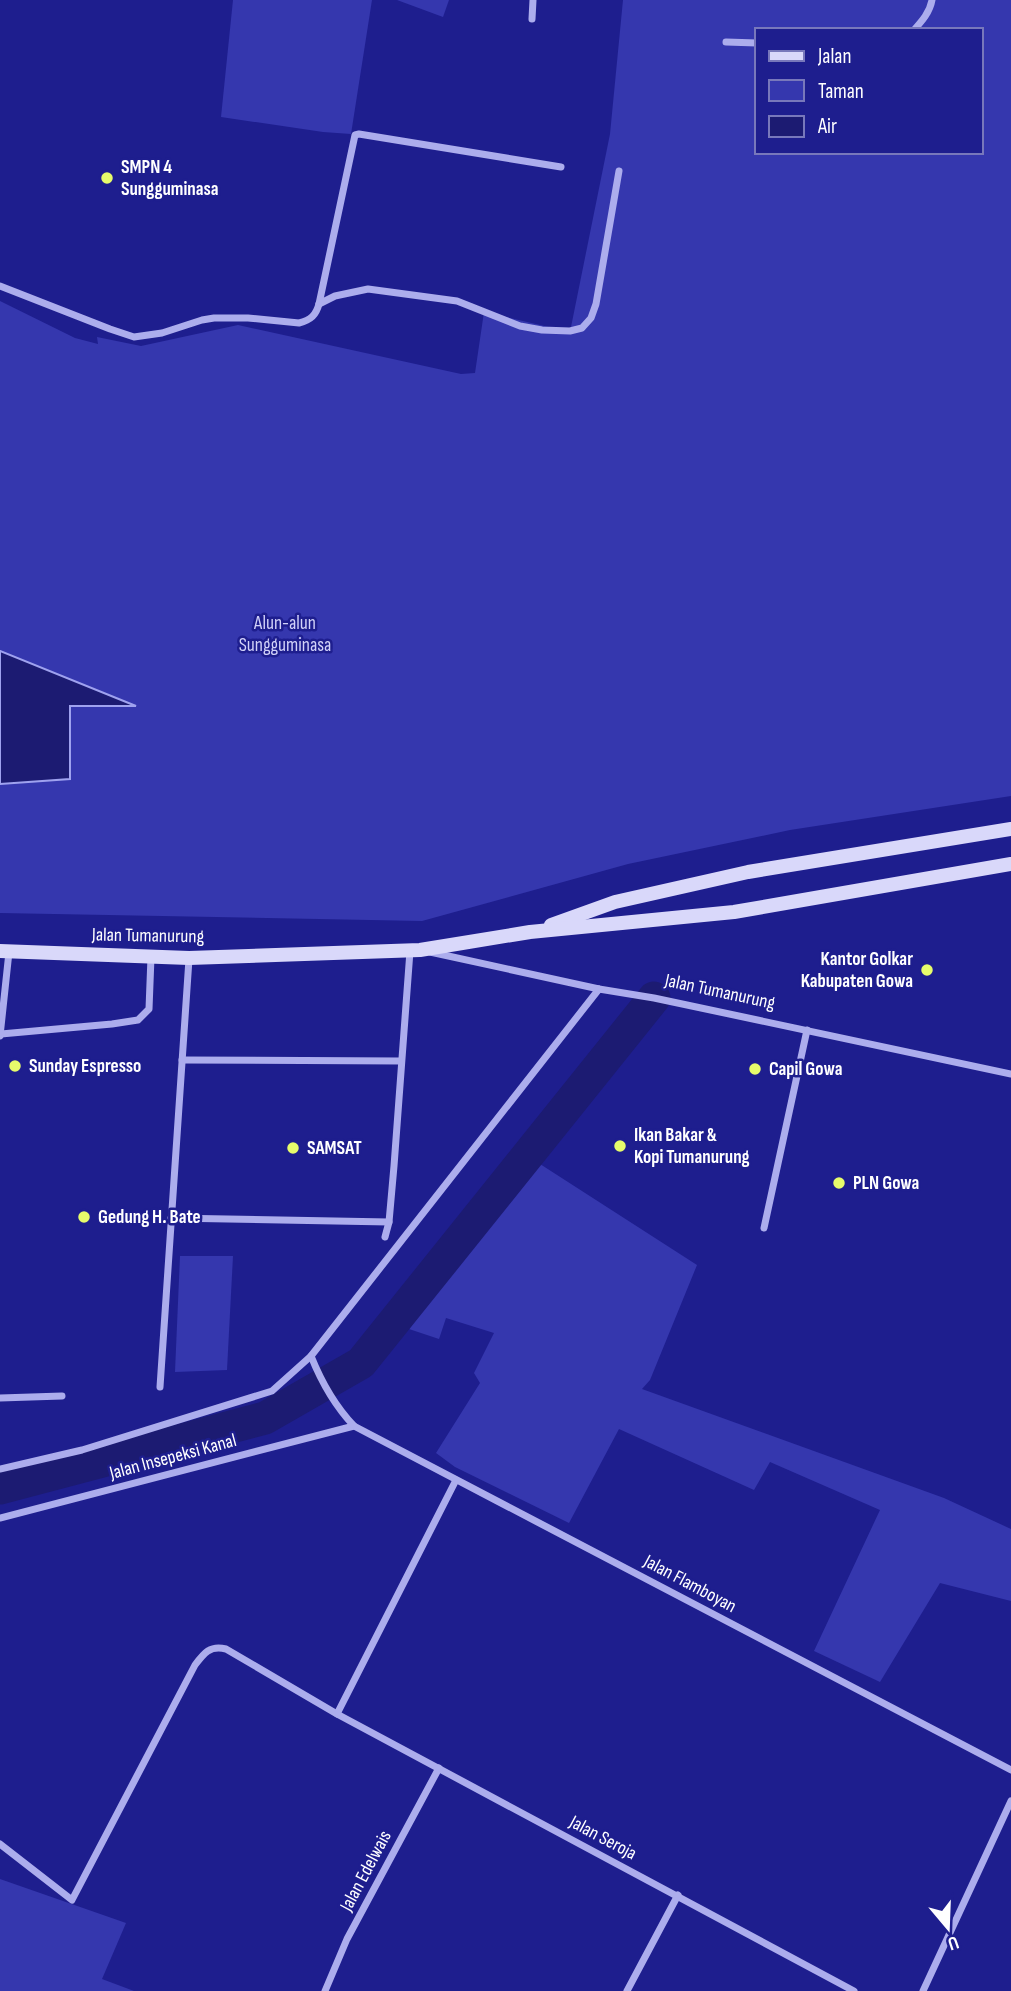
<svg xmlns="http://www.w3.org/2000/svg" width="1011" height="1991" font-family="'Sofia Sans Condensed',sans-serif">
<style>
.green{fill:#3537ae;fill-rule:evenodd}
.water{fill:#1c1b72;stroke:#9fa2ef;stroke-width:2}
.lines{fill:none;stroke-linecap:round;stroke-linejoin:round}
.canal{stroke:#1c1b72;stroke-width:33}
.street{stroke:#acaded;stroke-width:7}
.secondary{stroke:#d9d8fa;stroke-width:14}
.poi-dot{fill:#e7fc6b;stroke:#1e1e8e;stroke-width:2.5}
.labels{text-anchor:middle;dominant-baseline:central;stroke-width:5;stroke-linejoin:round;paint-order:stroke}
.poi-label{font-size:19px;font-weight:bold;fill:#fff;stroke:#1e1e8e;text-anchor:start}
.park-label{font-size:19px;fill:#d2d2f9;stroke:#1e1e8e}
.street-label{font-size:19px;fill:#fff;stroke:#1e1e8e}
</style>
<rect width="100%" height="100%" fill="#1e1e8e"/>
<g class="green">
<polygon points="233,0 372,0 351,134 323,132 221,117"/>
<polygon points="397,0 449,0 443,17"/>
<path d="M623,0h388v796l-221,34 -162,34 -206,57 -422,-8v-612l75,37 23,6 -1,-7 44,9 97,-21 223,49 14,-1 9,-61 86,20 40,-198zM757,30h224v122h-224z"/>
<polygon points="540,1164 697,1265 650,1380 642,1389 944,1498 1011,1529 1011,1601 940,1583 880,1682 814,1651 880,1510 770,1462 754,1490 619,1429 569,1523 455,1467 436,1453 480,1383 474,1373 494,1333 446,1318 439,1339 409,1329 442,1284"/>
<polygon points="180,1256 233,1256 227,1370 175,1372"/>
<polygon points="0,1879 126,1923 102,1979 134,1991 0,1991"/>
</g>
<polygon class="water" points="0,651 136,706 70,706 70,779 0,784"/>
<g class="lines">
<polyline class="canal" points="0,1488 265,1418 361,1363 654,998"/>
<g class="street">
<polyline points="532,19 533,0"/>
<path d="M914,30c8,-9 16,-18 18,-30"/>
<polyline points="726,42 757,43"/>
<path d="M0,286l110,43 24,8 28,-4 40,-13 12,-2h34l51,5c12,-3 17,-8 20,-19l36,-169 4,-1 202,33"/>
<polyline points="319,304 335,296 368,289 457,301 520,326 542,330 570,331 582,328 591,318 596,304 619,171"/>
<polyline points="430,952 599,989 654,998 1011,1074"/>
<path d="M599,989l-288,367c10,25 24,50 43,70l657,344"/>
<polyline points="1,1034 112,1024 138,1020 149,1009 151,957"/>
<polyline points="0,1036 9,952"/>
<polyline points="182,1060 401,1061"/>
<polyline points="171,1218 389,1222"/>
<polyline points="764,1228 807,1030"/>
<polyline points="385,1237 389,1222 394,1166 410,951"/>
<polyline points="160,1387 189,959"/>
<polyline points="0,1398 62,1396"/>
<polyline points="0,1469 82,1450 272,1391 311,1356"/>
<polyline points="0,1518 354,1426"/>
<polyline points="337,1714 456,1480"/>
<path d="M0,1844l72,56 123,-235c9,-12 15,-20 31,-16l111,65 517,277"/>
<polyline points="325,1991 347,1939 439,1768"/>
<polyline points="627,1991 678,1895"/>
<polyline points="923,1991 1011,1801"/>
</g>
<g class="secondary">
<polyline points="551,925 615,902 748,872 1011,829"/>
<polyline points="0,951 189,958 420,950 530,932 734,912 1011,864"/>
</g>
</g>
<g class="poi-dot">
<circle cx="107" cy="178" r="7"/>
<circle cx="927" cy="970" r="7"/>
<circle cx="15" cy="1066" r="7"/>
<circle cx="755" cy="1069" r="7"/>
<circle cx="620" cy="1146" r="7"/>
<circle cx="293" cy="1148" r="7"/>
<circle cx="839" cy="1183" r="7"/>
<circle cx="84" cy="1217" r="7"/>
</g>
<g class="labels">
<g class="poi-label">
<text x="121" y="167">SMPN 4<tspan x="121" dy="22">Sungguminasa</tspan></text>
<text x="913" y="959" text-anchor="end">Kantor Golkar<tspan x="913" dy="22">Kabupaten Gowa</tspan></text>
<text x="29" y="1066">Sunday Espresso</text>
<text x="769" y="1069">Capil Gowa</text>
<text x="634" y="1135">Ikan Bakar &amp;<tspan x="634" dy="22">Kopi Tumanurung</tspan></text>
<text x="307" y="1148">SAMSAT</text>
<text x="853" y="1183">PLN Gowa</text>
<text x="98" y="1217">Gedung H. Bate</text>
</g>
<g class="park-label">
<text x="285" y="623">Alun-alun<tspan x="285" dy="22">Sungguminasa</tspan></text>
</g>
<g class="street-label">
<text transform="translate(148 936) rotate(1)">Jalan Tumanurung</text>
<text transform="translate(720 992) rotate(12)">Jalan Tumanurung</text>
<text transform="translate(173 1457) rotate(-15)">Jalan Insepeksi Kanal</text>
<text transform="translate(690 1584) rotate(28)">Jalan Flamboyan</text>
<text transform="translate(603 1838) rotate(28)">Jalan Seroja</text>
<text transform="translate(366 1871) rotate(-62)">Jalan Edelwais</text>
</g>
</g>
<rect x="755" y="28" width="228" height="126" fill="#1e1e8e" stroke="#7878bb" stroke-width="2"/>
<rect x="769" y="51" width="35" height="10" fill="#d9d8fa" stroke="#7878bb" stroke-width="2"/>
<text x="818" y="63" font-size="21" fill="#ffffff">Jalan</text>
<rect x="769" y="80" width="35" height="21" fill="#3537ae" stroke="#7878bb" stroke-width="2"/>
<text x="818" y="98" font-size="21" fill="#ffffff">Taman</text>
<rect x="769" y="116" width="35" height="21" fill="#1c1b72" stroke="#7878bb" stroke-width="2"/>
<text x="818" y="133" font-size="21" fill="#ffffff">Air</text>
<g transform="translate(948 1928) rotate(161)" stroke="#1e1e8e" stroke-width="5" paint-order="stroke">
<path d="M0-5L12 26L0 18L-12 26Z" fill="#ffffff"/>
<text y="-10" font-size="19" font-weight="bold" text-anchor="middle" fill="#ffffff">U</text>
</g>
</svg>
